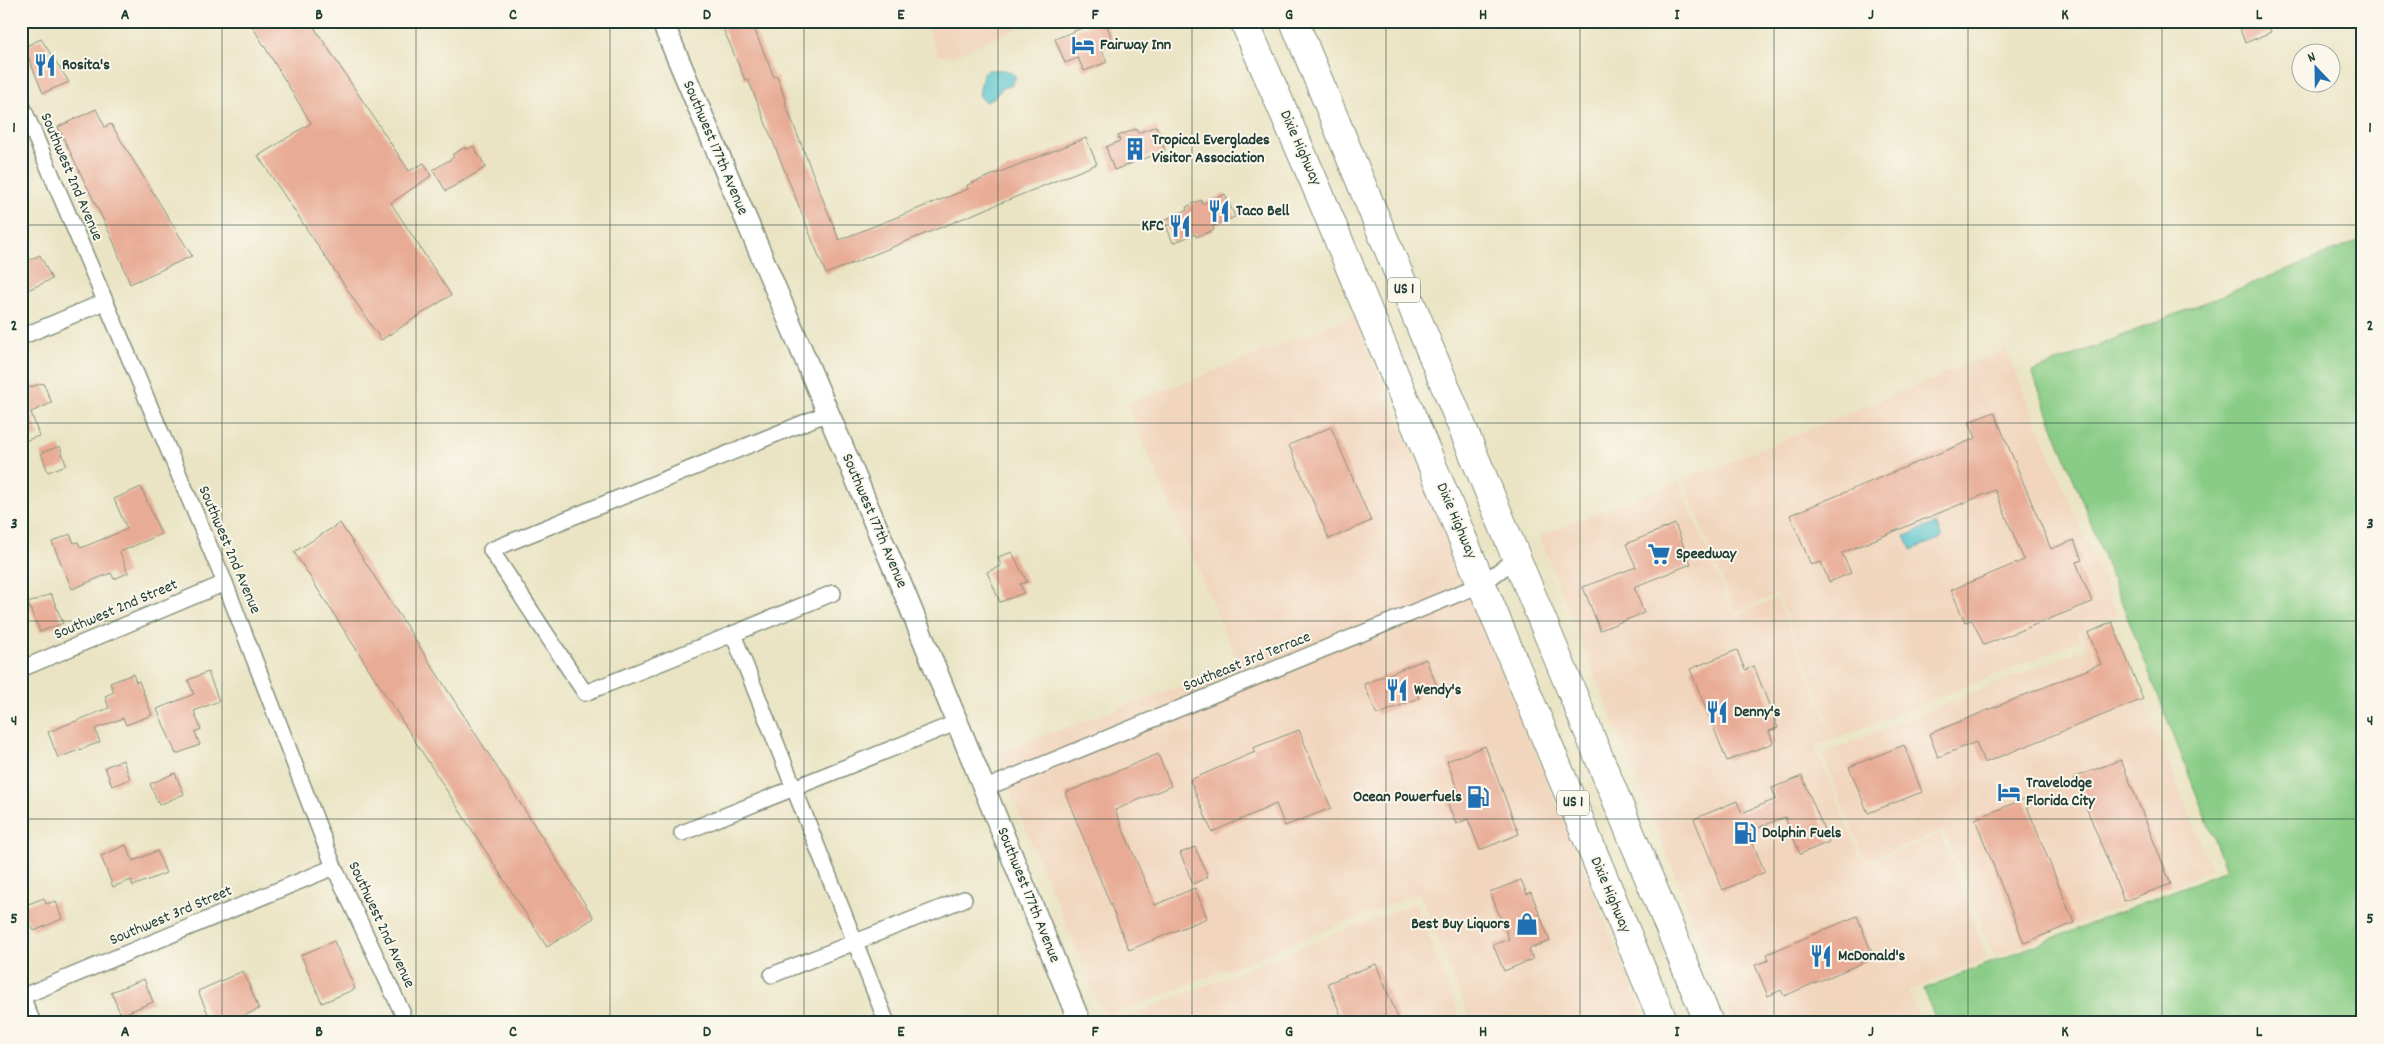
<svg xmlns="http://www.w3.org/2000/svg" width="2384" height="1044" font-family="Dekko,sans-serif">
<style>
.built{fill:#f1d5bd}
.green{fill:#88cc85;stroke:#54845c}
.water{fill:#57c4cc;stroke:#3b8080}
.building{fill:#e8ab95}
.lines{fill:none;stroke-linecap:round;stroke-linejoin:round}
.street-casing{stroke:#84907c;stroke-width:18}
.secondary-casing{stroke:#84907c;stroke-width:24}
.highway-casing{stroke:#84907c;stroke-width:30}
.street{stroke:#fff;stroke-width:15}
.secondary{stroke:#fff;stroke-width:21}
.highway{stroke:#fff;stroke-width:28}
.grid{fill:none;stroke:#1f3d34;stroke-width:1;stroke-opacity:0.55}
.labels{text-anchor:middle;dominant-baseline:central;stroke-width:4;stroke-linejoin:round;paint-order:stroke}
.shield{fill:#fbf7ec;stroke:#61756b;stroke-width:1}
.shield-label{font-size:15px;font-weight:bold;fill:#1f3d34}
.poi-label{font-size:16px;font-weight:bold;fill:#1f3d34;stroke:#fbf7ec;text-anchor:start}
.street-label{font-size:16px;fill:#1f3d34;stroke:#fbf7ec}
.neatline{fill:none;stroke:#1f3d34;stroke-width:2}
.grid-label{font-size:16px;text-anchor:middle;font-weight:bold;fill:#1f3d34}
</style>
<rect width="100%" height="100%" fill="#fbf7ec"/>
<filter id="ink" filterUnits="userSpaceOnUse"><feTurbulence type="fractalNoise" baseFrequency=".02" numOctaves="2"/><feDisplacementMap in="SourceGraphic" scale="10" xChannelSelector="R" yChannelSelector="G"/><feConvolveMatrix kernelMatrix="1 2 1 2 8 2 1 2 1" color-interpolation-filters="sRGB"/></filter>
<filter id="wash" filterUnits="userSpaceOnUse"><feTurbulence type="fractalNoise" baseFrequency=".0096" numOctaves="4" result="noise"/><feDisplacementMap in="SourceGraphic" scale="20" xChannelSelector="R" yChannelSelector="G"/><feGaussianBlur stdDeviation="1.12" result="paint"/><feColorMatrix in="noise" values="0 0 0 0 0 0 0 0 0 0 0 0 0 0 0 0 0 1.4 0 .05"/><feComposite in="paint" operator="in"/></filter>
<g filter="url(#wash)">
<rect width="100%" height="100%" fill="#eae4c4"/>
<g class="built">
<polygon points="924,21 1034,21 953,56 938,55"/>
<polygon points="1355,316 1647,1023 1471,1023 1420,893 1105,1017 994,754 1239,665 1127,405"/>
<polygon points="2006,349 2117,615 2077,632 2081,640 1836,739 1778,594 1734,612 1684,480"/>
<polygon points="1679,481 1733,616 1777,598 1834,739 1815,747 1864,865 1941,835 1987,959 1908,991 1921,1023 1735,1023 1539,536"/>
<polygon points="2111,620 2212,870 1995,957 1944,830 1865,861 1822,754 2087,648 2081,632"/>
<polygon points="1415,903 1462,1023 1111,1023"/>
</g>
<polygon class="green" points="2363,239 2363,1023 1937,1023 1924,989 2226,870 2032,372"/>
<g class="water">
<path d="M988,70c10,0 22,-2 28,7l-5,9 -9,2 -8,10 -9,4 -6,-7 4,-21z"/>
<polygon points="1936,523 1942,538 1911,550 1905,536"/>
</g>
<g id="blocks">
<g class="building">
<polygon points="249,21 310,21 409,171 424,163 431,176 391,203 451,295 381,340 258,156 311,123"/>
<polygon points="720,21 751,21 774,77 777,76 786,102 785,103 839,240 968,189 967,185 1086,138 1097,164 826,274 748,79 745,80"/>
<polygon points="1099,21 1105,21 1114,43 1101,48 1107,62 1084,71 1078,58 1065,63 1055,39"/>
<polygon points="2237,21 2266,21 2271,32 2245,43"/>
<polygon points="41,39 69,82 43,93 24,47"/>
<polygon points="96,109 105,127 111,124 192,256 130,284 112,238 58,127"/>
<polygon points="1156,126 1165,151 1114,170 1106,147 1120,141 1118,136 1136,129 1138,133"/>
<polygon points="473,146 486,167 446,191 433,170 454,157 452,155 465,147 466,150"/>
<polygon points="1225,194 1235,217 1213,226 1214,230 1196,237 1195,234 1173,243 1164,220 1187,210 1186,207 1201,200 1202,204"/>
<polygon points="40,255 52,279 21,293 21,264"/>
<polygon points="43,383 52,403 31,412 39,436 21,442 21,390"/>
<polygon points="1994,412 2051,549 2074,540 2082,560 2076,562 2092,602 1984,645 1972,620 1965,622 1951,590 2024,560 1995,490 1842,553 1851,573 1829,582 1821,562 1811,565 1790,515 1976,438 1969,422"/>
<polygon points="1331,427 1371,521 1329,539 1289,445"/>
<polygon points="60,446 66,465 48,472 41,453"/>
<polygon points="141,487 161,534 120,552 128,573 114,579 111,573 72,589 52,542 70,534 74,543 78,542 81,548 127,529 114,499"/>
<polygon points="340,523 594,918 547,947 294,552"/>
<polygon points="1675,524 1691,564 1634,587 1644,613 1600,630 1583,587 1636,567 1626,544"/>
<polygon points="1012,552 1027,582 1020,584 1024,593 1000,602 987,572 1001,566 998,557"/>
<polygon points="51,594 63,623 40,632 28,603"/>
<polygon points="2112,622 2143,699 1984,763 1976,742 1938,757 1929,734 2101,664 2088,633"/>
<polygon points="1737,650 1745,670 1754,666 1778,728 1769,731 1773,743 1727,761 1690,669"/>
<polygon points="1426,659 1437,686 1417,694 1419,698 1377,715 1364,684"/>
<polygon points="208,672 219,701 194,711 201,729 195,732 200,745 176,754 157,709 194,694 188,680"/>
<polygon points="133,674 136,682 139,681 152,715 126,725 123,718 95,729 100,742 58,758 48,732 109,708 105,696 114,692 110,683"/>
<polygon points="1299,730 1331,808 1285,826 1276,804 1212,832 1190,780 1255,752 1253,748"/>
<polygon points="1904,745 1922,792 1868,813 1849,767"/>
<polygon points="1485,746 1519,834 1480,850 1468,819 1456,824 1446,799 1459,794 1447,761"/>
<polygon points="1158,754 1171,786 1115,810 1155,905 1195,888 1207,918 1129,950 1065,793"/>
<polygon points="123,760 130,779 112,786 105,767"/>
<polygon points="2121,760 2171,884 2124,901 2074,777"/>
<polygon points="175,773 184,794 159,805 150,784"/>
<polygon points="1802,776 1829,842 1800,854 1785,817 1748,832 1765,872 1723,890 1694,819 1737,801 1742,813 1776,799 1772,788"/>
<polygon points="2024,799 2074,923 2024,943 1975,819"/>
<polygon points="126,845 133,861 157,851 166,873 133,886 131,880 113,887 101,856"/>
<polygon points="1195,847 1208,877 1193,884 1180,853"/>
<polygon points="1521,880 1527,894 1531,892 1550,941 1529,949 1533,959 1504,971 1493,945 1509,939 1490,892"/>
<polygon points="44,898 46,904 56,901 62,919 34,931 21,907"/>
<polygon points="1857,916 1874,958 1784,996 1781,990 1768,996 1755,965 1769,960 1767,954"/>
<polygon points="334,941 355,989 322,1003 301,955"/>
<polygon points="1376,964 1400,1023 1344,1023 1328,983"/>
<polygon points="243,971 259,1009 228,1023 212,1023 198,991"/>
<polygon points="144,979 153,1002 121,1015 111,992"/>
</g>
</g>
</g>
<g filter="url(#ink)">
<use href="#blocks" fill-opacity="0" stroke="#84907c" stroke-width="1"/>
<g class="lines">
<defs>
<g id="street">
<polyline points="21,103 225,583 334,867 402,1012"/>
<polyline points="21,337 104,302"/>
<polyline points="828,413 491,550 585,693 733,634 887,1023"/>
<polyline points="733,634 833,593"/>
<polyline points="21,669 225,583"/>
<polyline points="986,788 1482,584 1515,559"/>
<polyline points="682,833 958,722"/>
<polyline points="772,975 964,899"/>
<polyline points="21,994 33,1023"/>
<polyline points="21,997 334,867"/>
</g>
<polyline id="secondary" points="662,21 904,592 1080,1023"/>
<g id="highway">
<polyline points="1244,21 1319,193 1664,1023"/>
<polyline points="1294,21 1709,1023"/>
</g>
</defs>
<use href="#street" class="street-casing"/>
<use href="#secondary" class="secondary-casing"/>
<use href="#highway" class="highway-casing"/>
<use href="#street" class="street"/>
<use href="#secondary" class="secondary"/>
<use href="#highway" class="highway"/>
</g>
</g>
<path class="grid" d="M222,21v1002M416,21v1002M610,21v1002M804,21v1002M998,21v1002M1192,21v1002M1386,21v1002M1580,21v1002M1774,21v1002M1968,21v1002M2162,21v1002M21,225h2342M21,423h2342M21,621h2342M21,819h2342"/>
<defs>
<symbol id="hotel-bare" viewBox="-9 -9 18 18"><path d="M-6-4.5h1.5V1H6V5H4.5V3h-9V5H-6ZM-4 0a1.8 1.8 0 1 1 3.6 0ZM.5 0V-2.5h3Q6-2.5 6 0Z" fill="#1f6fb2" stroke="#fbf7ec" stroke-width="2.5" paint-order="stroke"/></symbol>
<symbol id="restaurant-bare" viewBox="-9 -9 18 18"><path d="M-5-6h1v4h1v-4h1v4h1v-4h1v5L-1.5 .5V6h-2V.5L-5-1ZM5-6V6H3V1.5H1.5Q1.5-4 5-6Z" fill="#1f6fb2" stroke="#fbf7ec" stroke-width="2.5" paint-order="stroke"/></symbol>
<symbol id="building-bare" viewBox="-9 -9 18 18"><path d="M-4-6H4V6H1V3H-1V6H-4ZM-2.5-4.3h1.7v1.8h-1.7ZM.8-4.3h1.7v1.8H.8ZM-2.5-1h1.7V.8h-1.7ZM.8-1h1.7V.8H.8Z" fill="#1f6fb2" stroke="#fbf7ec" stroke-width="2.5" paint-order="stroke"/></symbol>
<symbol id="supermarket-bare" viewBox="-9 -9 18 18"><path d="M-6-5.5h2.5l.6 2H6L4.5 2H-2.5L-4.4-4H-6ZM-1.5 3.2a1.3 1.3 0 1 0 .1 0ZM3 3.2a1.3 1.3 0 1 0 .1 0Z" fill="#1f6fb2" stroke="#fbf7ec" stroke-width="2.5" paint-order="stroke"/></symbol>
<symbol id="fuel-bare" viewBox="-9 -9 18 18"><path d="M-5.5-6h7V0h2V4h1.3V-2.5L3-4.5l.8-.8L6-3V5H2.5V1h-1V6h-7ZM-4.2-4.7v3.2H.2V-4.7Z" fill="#1f6fb2" stroke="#fbf7ec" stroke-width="2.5" paint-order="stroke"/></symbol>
<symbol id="shop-bare" viewBox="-9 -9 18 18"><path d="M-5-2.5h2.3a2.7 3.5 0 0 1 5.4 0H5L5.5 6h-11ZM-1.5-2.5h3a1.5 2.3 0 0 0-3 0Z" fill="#1f6fb2" stroke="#fbf7ec" stroke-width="2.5" paint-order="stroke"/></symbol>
</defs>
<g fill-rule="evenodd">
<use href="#hotel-bare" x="1067" y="29" width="32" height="32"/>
<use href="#restaurant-bare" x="29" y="49" width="32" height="32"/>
<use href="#building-bare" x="1119" y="133" width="32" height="32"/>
<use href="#restaurant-bare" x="1203" y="195" width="32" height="32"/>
<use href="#restaurant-bare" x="1164" y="210" width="32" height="32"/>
<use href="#supermarket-bare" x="1643" y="538" width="32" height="32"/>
<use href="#restaurant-bare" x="1381" y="674" width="32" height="32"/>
<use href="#restaurant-bare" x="1701" y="696" width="32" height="32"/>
<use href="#hotel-bare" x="1993" y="776" width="32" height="32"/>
<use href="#fuel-bare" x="1462" y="781" width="32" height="32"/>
<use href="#fuel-bare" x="1729" y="817" width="32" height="32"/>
<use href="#shop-bare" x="1511" y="908" width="32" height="32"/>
<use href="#restaurant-bare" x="1805" y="940" width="32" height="32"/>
</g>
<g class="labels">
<g class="shield">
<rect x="1388" y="277.5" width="32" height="25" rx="4"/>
<rect x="1557" y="790.5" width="32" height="25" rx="4"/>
</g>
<g class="shield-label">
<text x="1404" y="290">US 1</text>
<text x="1573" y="803">US 1</text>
</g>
<g class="poi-label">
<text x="1100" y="45">Fairway Inn</text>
<text x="62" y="65">Rosita's</text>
<text x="1152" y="140">Tropical Everglades<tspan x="1152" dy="18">Visitor Association</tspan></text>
<text x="1236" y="211">Taco Bell</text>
<text x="1164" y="226" text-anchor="end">KFC</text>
<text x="1676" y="554">Speedway</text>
<text x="1414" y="690">Wendy's</text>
<text x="1734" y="712">Denny's</text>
<text x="2026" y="783">Travelodge<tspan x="2026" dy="18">Florida City</tspan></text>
<text x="1462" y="797" text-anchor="end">Ocean Powerfuels</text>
<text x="1762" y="833">Dolphin Fuels</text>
<text x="1510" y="924" text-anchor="end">Best Buy Liquors</text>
<text x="1838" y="956">McDonald's</text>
</g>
<g class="street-label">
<text transform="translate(715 148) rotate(67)">Southwest 177th Avenue</text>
<text transform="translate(1300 148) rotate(66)">Dixie Highway</text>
<text transform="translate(71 177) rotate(67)">Southwest 2nd Avenue</text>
<text transform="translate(874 521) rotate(67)">Southwest 177th Avenue</text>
<text transform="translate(1456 521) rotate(67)">Dixie Highway</text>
<text transform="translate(229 550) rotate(67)">Southwest 2nd Avenue</text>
<text transform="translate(116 610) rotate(-23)">Southwest 2nd Street</text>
<text transform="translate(1247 662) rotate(-22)">Southeast 3rd Terrace</text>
<text transform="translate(1028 895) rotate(68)">Southwest 177th Avenue</text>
<text transform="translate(1610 895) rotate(67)">Dixie Highway</text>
<text transform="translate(171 916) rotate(-23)">Southwest 3rd Street</text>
<text transform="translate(381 925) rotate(65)">Southwest 2nd Avenue</text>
</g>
</g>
<rect width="2384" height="1044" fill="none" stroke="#fbf7ec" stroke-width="55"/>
<g transform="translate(2316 68) rotate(338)"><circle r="24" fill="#fbf7ec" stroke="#a3ada2"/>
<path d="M0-4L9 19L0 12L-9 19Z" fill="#1f6fb2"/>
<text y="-8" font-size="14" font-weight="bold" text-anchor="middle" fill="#1f3d34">N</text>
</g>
<rect x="28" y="28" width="2328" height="988" class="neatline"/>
<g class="grid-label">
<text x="125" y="19">A</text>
<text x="319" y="19">B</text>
<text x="513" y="19">C</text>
<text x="707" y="19">D</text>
<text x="901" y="19">E</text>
<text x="1095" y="19">F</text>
<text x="1289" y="19">G</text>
<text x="1483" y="19">H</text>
<text x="1677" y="19">I</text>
<text x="1871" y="19">J</text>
<text x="2065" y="19">K</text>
<text x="2259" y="19">L</text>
<text x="14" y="132">1</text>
<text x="2370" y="132">1</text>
<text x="14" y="330">2</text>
<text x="2370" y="330">2</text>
<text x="14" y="528">3</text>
<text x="2370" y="528">3</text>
<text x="14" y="725">4</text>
<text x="2370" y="725">4</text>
<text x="14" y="923">5</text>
<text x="2370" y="923">5</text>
<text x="125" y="1036">A</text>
<text x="319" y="1036">B</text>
<text x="513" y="1036">C</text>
<text x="707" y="1036">D</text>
<text x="901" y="1036">E</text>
<text x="1095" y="1036">F</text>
<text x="1289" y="1036">G</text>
<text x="1483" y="1036">H</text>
<text x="1677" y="1036">I</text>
<text x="1871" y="1036">J</text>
<text x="2065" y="1036">K</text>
<text x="2259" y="1036">L</text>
</g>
</svg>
